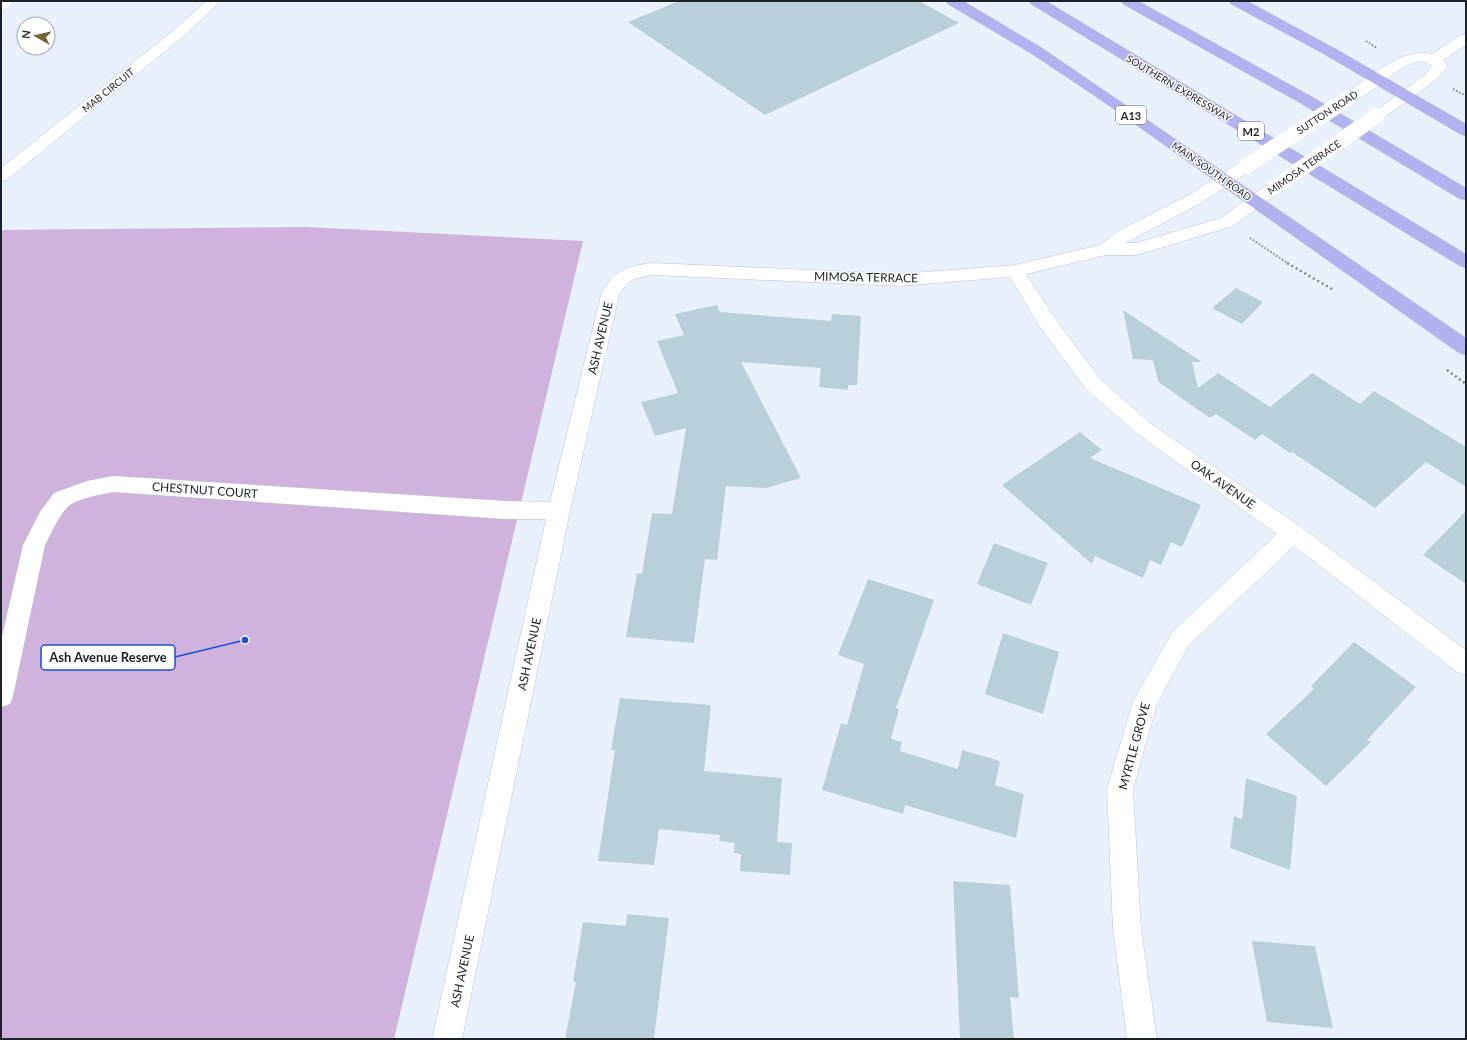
<svg xmlns="http://www.w3.org/2000/svg" width="1467" height="1040" font-family="Lato,sans-serif">
<style>
.green{fill:#cfb3dc}
.building{fill:#b8d0d9}
.lines{fill:none;stroke-linecap:round;stroke-linejoin:round}
.lane-casing{stroke:#b6c4d5;stroke-width:1}
.street-casing{stroke:#b6c4d5;stroke-width:1}
.highway-casing{stroke:#cdced0;stroke-width:1}
.path-far1{stroke:#7b828a;stroke-width:2;stroke-dasharray:1.5 2;stroke-linecap:butt}
.path{stroke:#7b828a;stroke-width:2.5;stroke-dasharray:2 3;stroke-linecap:butt}
.lane{fill:#fff;fill-rule:evenodd}
.street{fill:#fff;fill-rule:evenodd}
.highway{fill:#b1b2ef;fill-rule:evenodd}
.street-bridge-casing{stroke:#b6c4d5;stroke-width:16;stroke-linecap:butt}
.street-bridge{stroke:#fff;stroke-width:16}
.labels{text-anchor:middle;dominant-baseline:central;stroke-width:3;stroke-linejoin:round;paint-order:stroke}
.far-street-label{font-size:10px;fill:#1d2229;stroke:#fefefe}
.shield{fill:#fefefe;stroke:#606469;stroke-width:1}
.shield-label{font-size:11px;font-weight:bold;fill:#1d2229}
.street-label{font-size:12px;fill:#1d2229;stroke:#fefefe}
.leader{fill:none;stroke:#1d4ed8;stroke-width:1.5}
.callout-dot{fill:#1d4ed8;stroke:#fefefe;stroke-width:1.5}
.callout{fill:#fefefe;stroke:#1d4ed8;stroke-width:1.5}
.callout-label{font-size:13px;text-anchor:middle;font-weight:bold;fill:#1d2229}
</style>
<rect width="100%" height="100%" fill="#e9f2fc"/>
<polygon class="green" points="307,227 583,241 394,1039 1,1039 1,230"/>
<g class="building">
<polygon points="679,1 919,1 959,23 765,115 628,22"/>
<polygon points="1236,288 1263,302 1242,324 1212,308"/>
<polygon points="717,305 720,312 831,321 832,314 861,316 857,385 848,385 848,390 819,387 821,368 741,362 801,478 766,488 726,486 717,560 705,559 694,643 626,637 637,573 642,574 652,513 672,514 686,428 655,436 641,402 678,393 657,341 684,335 675,314"/>
<polygon points="1123,310 1202,362 1192,362 1198,388 1218,373 1270,407 1312,373 1360,404 1374,391 1466,447 1466,487 1426,462 1375,508 1292,452 1290,453 1262,434 1255,440 1216,414 1210,418 1161,384 1158,381 1153,360 1133,359"/>
<polygon points="1080,432 1102,450 1090,458 1201,505 1182,547 1171,542 1161,565 1150,560 1143,578 1095,556 1092,564 1002,485"/>
<polygon points="1466,511 1466,584 1423,555"/>
<polygon points="994,543 1048,563 1031,605 977,584"/>
<polygon points="868,579 934,600 896,708 899,709 891,739 902,742 900,751 958,769 962,750 1000,761 995,785 1024,794 1016,838 905,805 903,814 822,790 841,723 847,725 864,664 838,655"/>
<polygon points="1003,633 1059,652 1043,714 985,694"/>
<polygon points="1354,642 1416,687 1367,740 1371,742 1326,786 1266,734 1314,689 1311,686"/>
<polygon points="620,698 711,705 704,771 782,778 777,842 792,843 790,875 740,871 741,854 734,853 735,843 719,841 720,835 659,829 654,865 598,861 615,750 611,750"/>
<polygon points="1246,778 1297,796 1290,870 1230,848 1234,816 1242,819"/>
<polygon points="953,881 1010,885 1019,998 1010,997 1014,1039 960,1039"/>
<polygon points="627,914 669,918 654,1039 565,1039 576,982 573,982 583,922 626,926"/>
<polygon points="1252,941 1315,946 1333,1028 1267,1022"/>
</g>
<g class="lines">
<defs>
<polygon id="lane" points="1,1 14,1 6,9 1,10"/>
<g id="street">
<polygon points="206,1 221,1 185,35 7,180 1,181 1,168 175,29"/>
<path d="M1466,34v11l-23,15 5,6 -12,14 -54,39h-12l-2,-3 58,-42 6,-8c-24,-22 -65,43 -90,36l-3,-3 3,-3c24,-16 60,-50 90,-42l29,-19z"/>
<path d="M1246,161l6,1 2,4 -2,4 -51,33 -76,40h11l85,-25 48,-35 6,-1 6,1 2,4 -2,4 -48,35 -96,29h-31l-80,19 28,43 46,62 50,44 151,104 165,123v25l-9,-3 -163,-126 -105,99 -32,59 -24,85 8,140 16,110h-30l-14,-110 -6,-140 26,-88 40,-70 104,-97 -141,-101 -50,-44 -46,-62 -30,-50 -110,9 -247,-11c-16,2 -26,5 -34,20l-49,216 -108,528h-30l114,-520h-41l-392,-27c-14,3 -31,5 -43,13 -10,7 -19,29 -25,40l-32,151 -3,8 -9,3v-66l22,-96 17,-33 14,-19 33,-12 26,-5 392,25 45,1 51,-207c13,-25 25,-29 52,-32l247,11 115,-9 85,-20 20,-15 69,-35 51,-33z"/>
</g>
<g id="highway">
<polygon points="946,1 963,1 1042,48 1466,338 1466,355 1459,353 1098,98 1032,54 948,4"/>
<polygon points="1029,1 1046,1 1466,254 1466,268 1460,266 1031,4"/>
<polygon points="1121,1 1138,1 1314,98 1466,188 1466,200 1460,199 1302,104 1123,4"/>
<polygon points="1229,1 1247,1 1334,48 1466,124 1466,136 1460,134 1324,54 1231,4"/>
</g>
</defs>
<use href="#lane" class="lane-casing"/>
<use href="#street" class="street-casing"/>
<use href="#highway" class="highway-casing"/>
<g class="path-far1">
<polyline points="1366,41 1377,48"/>
<polyline points="1453,89 1466,96"/>
<polyline points="1250,238 1289,264"/>
</g>
<g class="path">
<polyline points="1287,263 1332,289"/>
<polyline points="1447,370 1466,384"/>
</g>
<use href="#lane" class="lane"/>
<use href="#street" class="street"/>
<use href="#highway" class="highway"/>
<defs>
<g id="street-bridge">
<polyline points="1246,166 1347,99"/>
<polyline points="1275,187 1376,116"/>
</g>
</defs>
<use href="#street-bridge" class="street-bridge-casing"/>
<use href="#street-bridge" class="street-bridge"/>
</g>
<g class="labels">
<g class="far-street-label">
<text transform="translate(1179 88) rotate(31)">SOUTHERN EXPRESSWAY</text>
<text transform="translate(108 90) rotate(-39)">MAB CIRCUIT</text>
<text transform="translate(1327 112) rotate(-33)">SUTTON ROAD</text>
<text transform="translate(1304 167) rotate(-35)">MIMOSA TERRACE</text>
<text transform="translate(1212 171) rotate(35)">MAIN SOUTH ROAD</text>
</g>
<g class="shield">
<rect x="1116" y="106" width="30" height="18" rx="3"/>
<rect x="1238" y="122" width="26" height="18" rx="3"/>
</g>
<g class="shield-label">
<text x="1131" y="115">A13</text>
<text x="1251" y="131">M2</text>
</g>
<g class="street-label">
<text transform="translate(866 277) rotate(1)">MIMOSA TERRACE</text>
<text transform="translate(600 338) rotate(-77)">ASH AVENUE</text>
<text transform="translate(1223 484) rotate(35)">OAK AVENUE</text>
<text transform="translate(205 490) rotate(4)">CHESTNUT COURT</text>
<text transform="translate(529 654) rotate(-78)">ASH AVENUE</text>
<text transform="translate(1134 746) rotate(-75)">MYRTLE GROVE</text>
<text transform="translate(462 971) rotate(-78)">ASH AVENUE</text>
</g>
</g>
<path class="leader" d="M245 640L175 657"/>
<circle class="callout-dot" cx="245" cy="640" r="4"/>
<rect class="callout" x="41" y="645" width="134" height="25" rx="4"/>
<g class="callout-label">
<text x="108" y="662">Ash Avenue Reserve</text>
</g>
<rect width="1467" height="1040" fill="none" stroke="#1d2229" stroke-width="4"/>
<g transform="translate(36 36) rotate(278)"><circle r="19" fill="#fefefe" stroke="#a4a6a9"/>
<path d="M0-3L7 15L0 10L-7 15Z" fill="#706531"/>
<text y="-6" font-size="11" font-weight="bold" text-anchor="middle" fill="#1d2229">N</text>
</g>
</svg>
